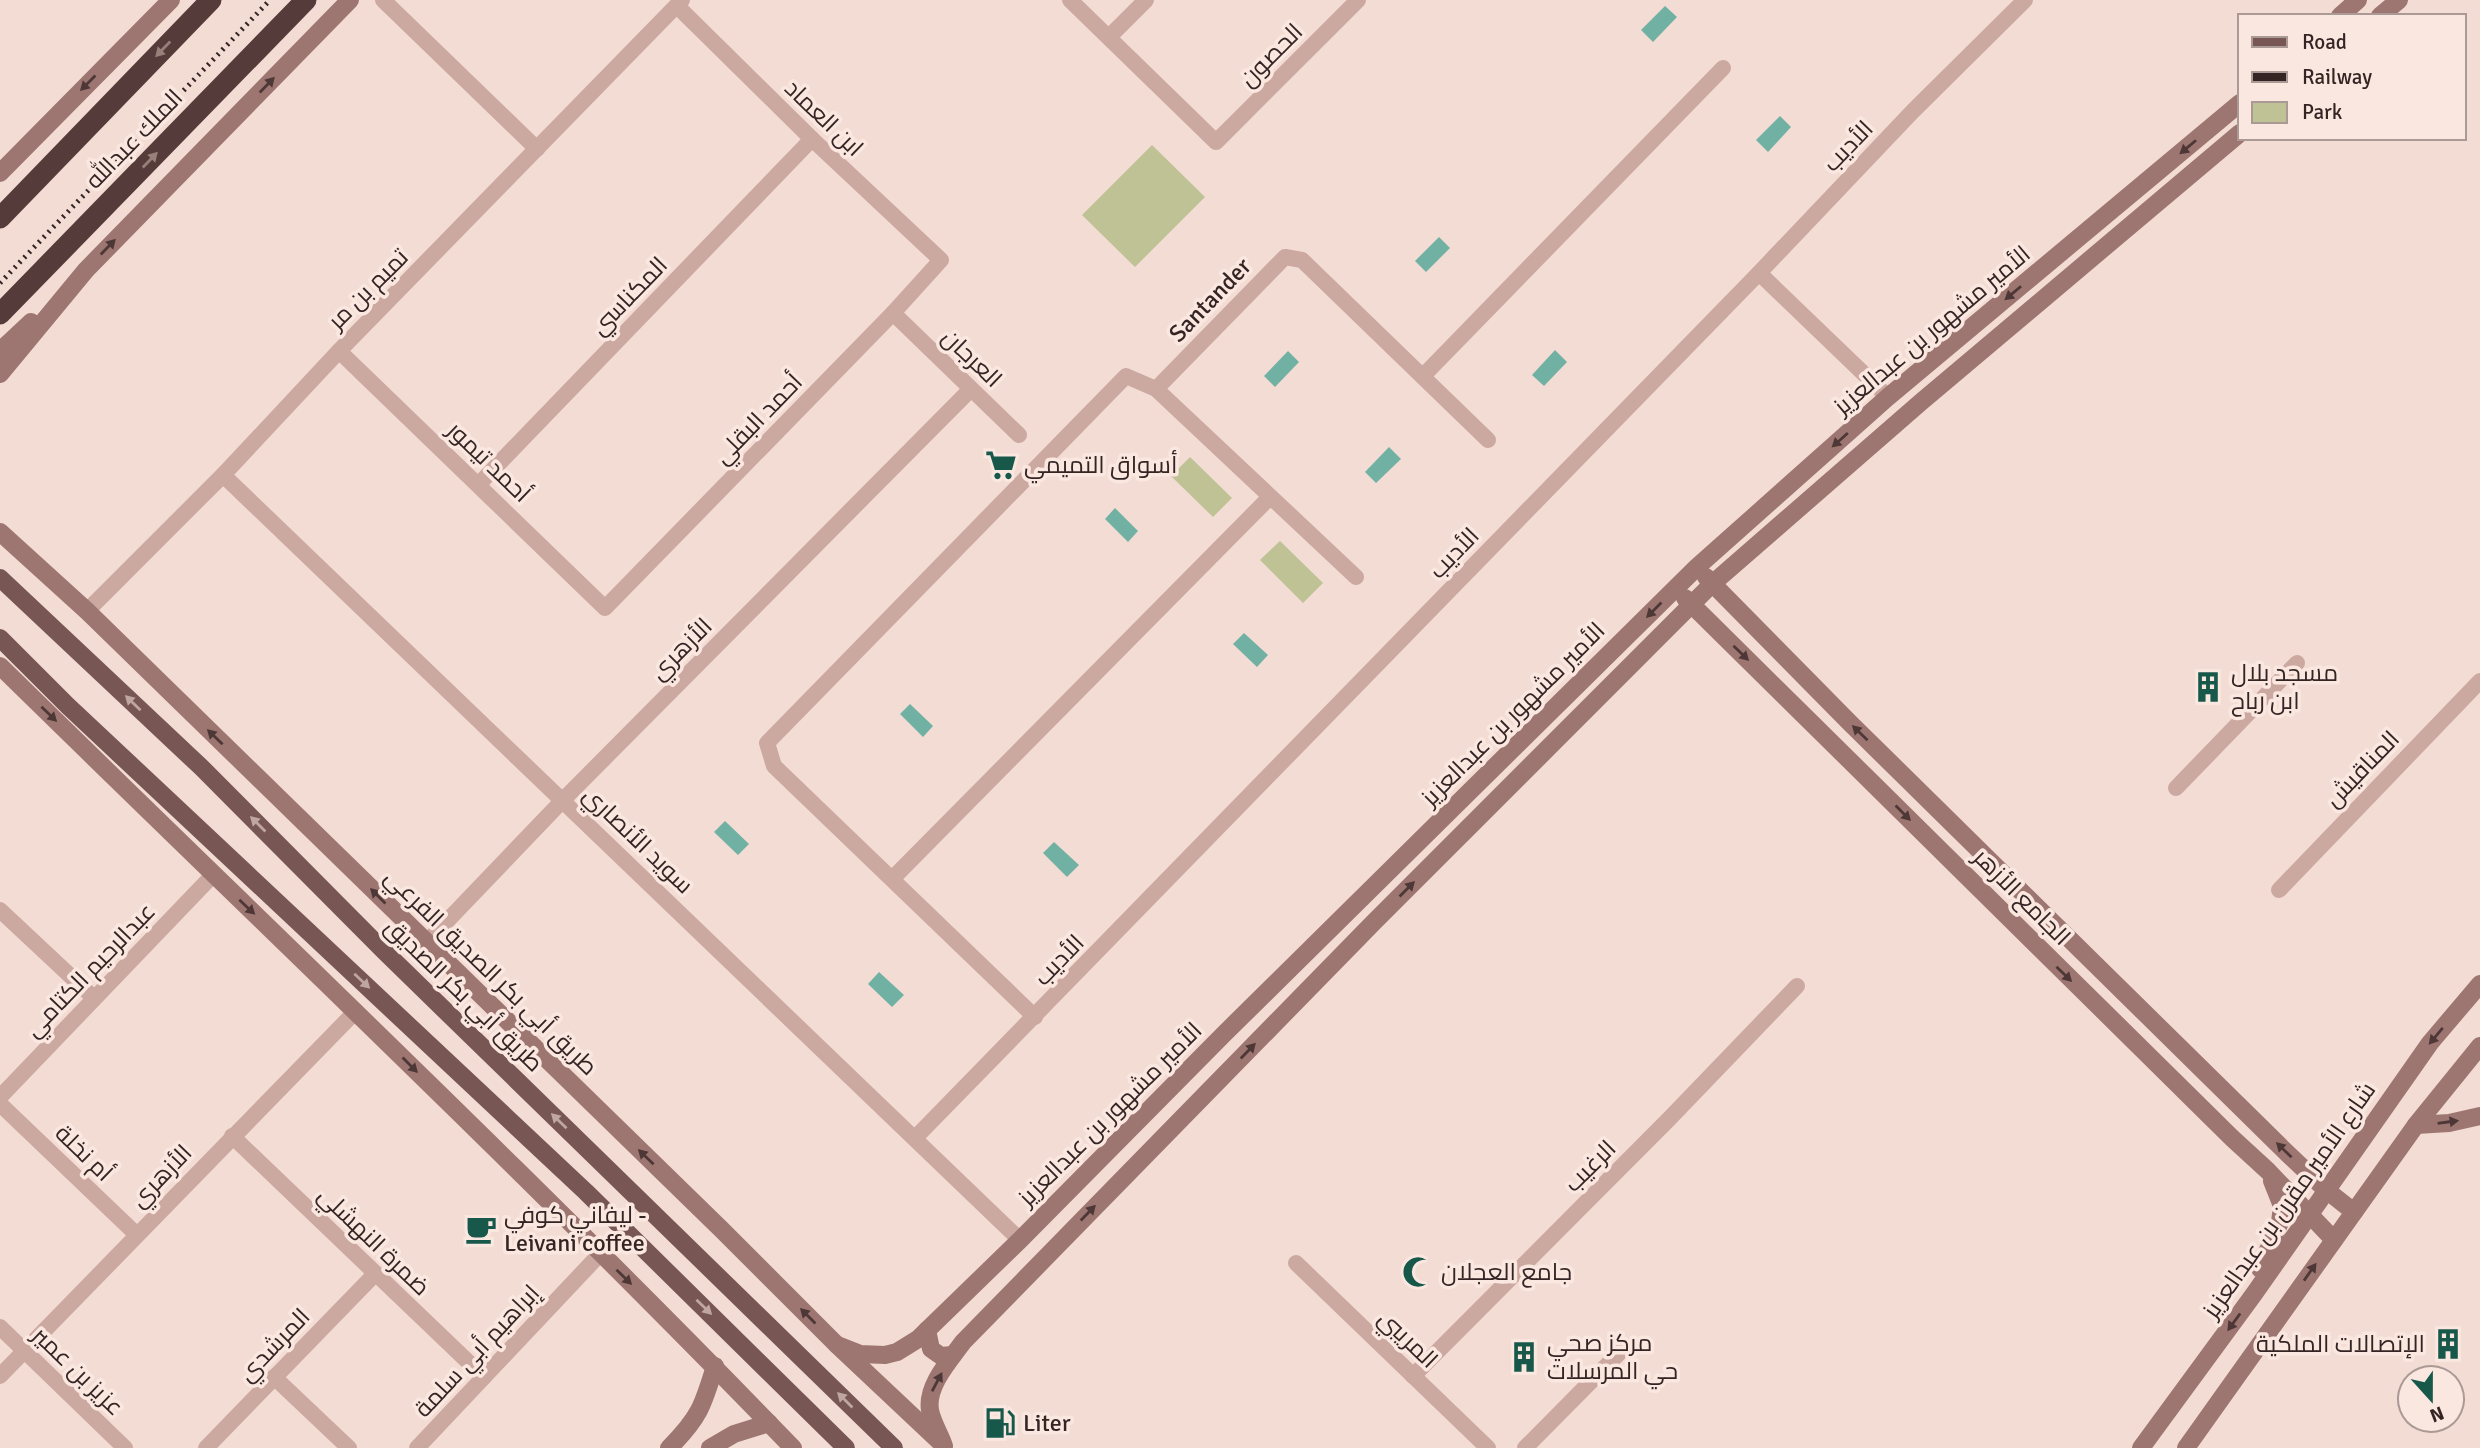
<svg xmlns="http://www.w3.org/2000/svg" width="2480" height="1448" font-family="Signika,Cairo,sans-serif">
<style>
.green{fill:#bec294}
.water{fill:#71b1a3}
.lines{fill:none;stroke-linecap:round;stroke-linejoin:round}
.street{stroke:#cba8a0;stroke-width:16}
.secondary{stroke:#9e7671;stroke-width:18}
.primary{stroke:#775653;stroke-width:18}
.highway{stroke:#553b3a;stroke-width:21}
.rail{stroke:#342424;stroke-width:5;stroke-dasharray:2 5;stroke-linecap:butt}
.oneway{fill:#97807c}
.oneway2{fill:#4e3837}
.oneway3{fill:#bfa6a1}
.labels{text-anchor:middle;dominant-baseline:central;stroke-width:7;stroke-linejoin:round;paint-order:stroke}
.street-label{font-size:24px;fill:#342424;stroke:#fae7e0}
.poi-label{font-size:24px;fill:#342424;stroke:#fae7e0;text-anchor:start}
</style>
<rect width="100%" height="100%" fill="#f2dcd4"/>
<g class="green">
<polygon points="1152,145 1205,197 1135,267 1082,215"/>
<polygon points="1190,457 1232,498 1213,517 1171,476"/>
<polygon points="1280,541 1323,583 1303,603 1260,560"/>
</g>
<g class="water">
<polygon points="1665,6 1677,17 1653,42 1641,30"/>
<polygon points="1780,116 1791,127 1768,152 1756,140"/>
<polygon points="1439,237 1450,248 1426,272 1415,261"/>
<polygon points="1555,350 1567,362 1544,386 1532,375"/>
<polygon points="1288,351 1299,362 1275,387 1264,376"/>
<polygon points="1389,447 1401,459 1376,483 1365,472"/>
<polygon points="1115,508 1138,531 1128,542 1105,519"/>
<polygon points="1244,633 1268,655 1257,667 1233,644"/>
<polygon points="910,704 933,726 923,737 900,714"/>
<polygon points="725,821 749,844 738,855 714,832"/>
<polygon points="1054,842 1079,865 1067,877 1043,853"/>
<polygon points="879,972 904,995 892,1007 868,984"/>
</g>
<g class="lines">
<g class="street">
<polyline points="383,0 537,149"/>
<polyline points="1070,0 1216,142 1358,0"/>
<polyline points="1109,37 1146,0"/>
<polyline points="1759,273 1888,397"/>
<polyline points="893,313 1019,435"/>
<polyline points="339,351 605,608 893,313 941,260 812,139 677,6"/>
<polyline points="1423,376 1723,68"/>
<polyline points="1156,389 1285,257 1302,260 1488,440"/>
<polyline points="223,475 1020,1240"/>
<polyline points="479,484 812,139"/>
<polyline points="87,611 223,475 339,351 682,0"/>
<polyline points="2176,788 2297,663"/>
<polyline points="893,878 1270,497"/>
<polyline points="2279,890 2480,681"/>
<polyline points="0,910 94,998"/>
<polyline points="426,943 563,800 971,389"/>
<polyline points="1035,1017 774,766 767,743 1126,376 1156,389 1356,577"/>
<polyline points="0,1097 213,875"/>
<polyline points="0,1104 136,1234"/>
<polyline points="232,1136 484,1377"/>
<polyline points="915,1138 1759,273 1913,111 2025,0"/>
<polyline points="1296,1263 1488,1448"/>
<polyline points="0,1327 125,1448"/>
<polyline points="0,1376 356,1011"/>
<polyline points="1413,1376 1670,1118 1797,986"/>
<polyline points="274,1377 349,1448"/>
<polyline points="206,1448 375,1274"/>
<polyline points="417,1448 600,1254"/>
<polyline points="1525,1448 1626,1346"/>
</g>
<g class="secondary">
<polyline points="2340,16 2358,0"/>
<polyline points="2380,16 2399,0"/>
<polyline points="0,173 171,0"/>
<polyline points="0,351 31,322"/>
<polyline points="0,374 86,270 350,0"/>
<polyline points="0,532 87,611 721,1229 837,1345 939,1441"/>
<polyline points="1706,577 1850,723 2288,1154 2325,1189 2354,1212"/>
<polyline points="1685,598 2232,1138 2268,1171 2334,1240"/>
<path d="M0,666c265,260 535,515 793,782"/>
<polyline points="2416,1125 2449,1123 2480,1116"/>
<polyline points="2260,1269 2280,1222 2282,1206 2272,1181"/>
<polyline points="927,1330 931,1349 941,1356 953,1355"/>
<polyline points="837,1345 860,1354 885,1355 897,1352 918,1339 1020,1240 1224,1034 1697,567 1888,397 2240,103"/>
<path d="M944,1446c-4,-12 -12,-24 -14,-36 -4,-24 20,-50 33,-68l411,-420 338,-338 209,-182 319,-269"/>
<path d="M669,1448c30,-30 34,-42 46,-82"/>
<polyline points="710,1448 734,1434 769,1423"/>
<polyline points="2141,1448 2254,1294 2430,1043 2480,984"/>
<polyline points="2186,1448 2416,1125 2480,1046"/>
</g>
<g class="primary">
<polyline points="0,578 201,767 385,952 894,1448"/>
<polyline points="0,638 68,706 586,1192 846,1448"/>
</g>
<g class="highway">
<polyline points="0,218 211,0"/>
<polyline points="0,314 306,0"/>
</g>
<polyline class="rail" points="0,283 270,0"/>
</g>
<defs><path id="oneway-solid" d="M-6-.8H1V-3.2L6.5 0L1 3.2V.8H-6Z" transform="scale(1.75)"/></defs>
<g class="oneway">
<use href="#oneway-solid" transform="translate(163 49) rotate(134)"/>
<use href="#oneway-solid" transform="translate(150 160) rotate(-46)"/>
</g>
<g class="oneway2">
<use href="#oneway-solid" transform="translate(88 83) rotate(135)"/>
<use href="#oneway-solid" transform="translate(267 85) rotate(-46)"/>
<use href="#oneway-solid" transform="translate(2188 147) rotate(140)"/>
<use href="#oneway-solid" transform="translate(108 247) rotate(-46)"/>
<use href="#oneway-solid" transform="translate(2013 293) rotate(140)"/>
<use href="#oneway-solid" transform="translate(1840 440) rotate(138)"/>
<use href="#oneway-solid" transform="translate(1654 610) rotate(135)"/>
<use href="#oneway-solid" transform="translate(1741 653) rotate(44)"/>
<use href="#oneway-solid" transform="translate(49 714) rotate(44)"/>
<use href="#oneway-solid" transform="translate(1860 733) rotate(-136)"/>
<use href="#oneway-solid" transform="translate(215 737) rotate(-136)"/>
<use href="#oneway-solid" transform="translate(1903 813) rotate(45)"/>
<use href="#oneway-solid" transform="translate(1407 889) rotate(-45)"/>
<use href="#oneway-solid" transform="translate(378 896) rotate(-135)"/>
<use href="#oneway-solid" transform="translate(247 907) rotate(43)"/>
<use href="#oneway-solid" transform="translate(2064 974) rotate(44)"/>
<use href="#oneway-solid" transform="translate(2436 1036) rotate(130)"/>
<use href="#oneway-solid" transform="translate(1248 1051) rotate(-46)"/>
<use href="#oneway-solid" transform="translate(410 1065) rotate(45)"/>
<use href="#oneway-solid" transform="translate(2448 1122) rotate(-8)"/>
<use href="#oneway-solid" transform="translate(2284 1150) rotate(-136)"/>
<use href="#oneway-solid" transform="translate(646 1157) rotate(-136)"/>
<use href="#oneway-solid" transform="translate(1088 1213) rotate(-46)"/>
<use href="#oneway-solid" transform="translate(2310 1272) rotate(-55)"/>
<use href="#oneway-solid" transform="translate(624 1277) rotate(44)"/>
<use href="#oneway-solid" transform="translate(808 1316) rotate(-135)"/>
<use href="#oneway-solid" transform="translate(2234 1322) rotate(126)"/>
<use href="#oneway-solid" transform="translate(937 1382) rotate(-62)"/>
</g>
<g class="oneway3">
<use href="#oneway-solid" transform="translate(133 703) rotate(-136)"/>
<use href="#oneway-solid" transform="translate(258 824) rotate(-135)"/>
<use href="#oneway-solid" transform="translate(362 981) rotate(43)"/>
<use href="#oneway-solid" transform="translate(559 1121) rotate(-136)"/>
<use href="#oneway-solid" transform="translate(704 1307) rotate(44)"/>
<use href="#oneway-solid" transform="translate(845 1400) rotate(-135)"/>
</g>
<defs>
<symbol id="supermarket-bare" viewBox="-9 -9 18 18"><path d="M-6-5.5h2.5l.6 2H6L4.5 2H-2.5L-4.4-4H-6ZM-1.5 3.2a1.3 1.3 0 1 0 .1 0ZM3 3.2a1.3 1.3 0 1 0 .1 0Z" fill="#17584b" stroke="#fae7e0" stroke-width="2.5" paint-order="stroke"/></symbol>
<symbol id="building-bare" viewBox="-9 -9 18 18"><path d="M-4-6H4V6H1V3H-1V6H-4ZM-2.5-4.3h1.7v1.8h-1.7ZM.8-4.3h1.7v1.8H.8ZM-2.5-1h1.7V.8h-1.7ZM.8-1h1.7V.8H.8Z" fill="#17584b" stroke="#fae7e0" stroke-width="2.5" paint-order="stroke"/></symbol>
<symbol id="cafe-bare" viewBox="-9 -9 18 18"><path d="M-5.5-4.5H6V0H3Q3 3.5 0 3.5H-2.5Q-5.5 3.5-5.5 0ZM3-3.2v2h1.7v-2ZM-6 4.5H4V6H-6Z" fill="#17584b" stroke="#fae7e0" stroke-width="2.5" paint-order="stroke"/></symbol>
<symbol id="mosque-bare" viewBox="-9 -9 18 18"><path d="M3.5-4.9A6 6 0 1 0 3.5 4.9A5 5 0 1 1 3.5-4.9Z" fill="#17584b" stroke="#fae7e0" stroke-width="2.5" paint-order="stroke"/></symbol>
<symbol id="fuel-bare" viewBox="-9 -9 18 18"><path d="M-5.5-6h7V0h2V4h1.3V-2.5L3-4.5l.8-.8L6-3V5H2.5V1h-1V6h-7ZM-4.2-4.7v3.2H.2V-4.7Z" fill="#17584b" stroke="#fae7e0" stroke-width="2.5" paint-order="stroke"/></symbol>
</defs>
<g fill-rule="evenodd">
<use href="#supermarket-bare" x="979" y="443" width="44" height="44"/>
<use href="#building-bare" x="2186" y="665" width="44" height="44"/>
<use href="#cafe-bare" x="459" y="1207" width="44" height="44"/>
<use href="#mosque-bare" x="1396" y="1250" width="44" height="44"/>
<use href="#building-bare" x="2426" y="1322" width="44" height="44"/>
<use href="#building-bare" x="1502" y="1335" width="44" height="44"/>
<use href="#fuel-bare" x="978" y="1401" width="44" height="44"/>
</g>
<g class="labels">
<g class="street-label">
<text transform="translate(1271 55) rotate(-45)">الحصون</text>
<text transform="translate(824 118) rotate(44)">ابن العماد</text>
<text transform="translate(134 139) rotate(-46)">الملك عبدالله</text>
<text transform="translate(1848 146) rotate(-46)">الأديب</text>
<text transform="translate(368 289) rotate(-45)">تميم بن مر</text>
<text transform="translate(629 296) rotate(-46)">المكناسي</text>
<text transform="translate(1210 300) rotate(-46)">Santander</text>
<text transform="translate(1932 330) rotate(-40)">الأمير مشهور بن عبدالعزيز</text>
<text transform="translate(972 358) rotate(44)">العرجان</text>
<text transform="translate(758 419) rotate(-46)">أحمد البقلي</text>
<text transform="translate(489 462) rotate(44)">أحمد تيمور</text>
<text transform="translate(1454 553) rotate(-46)">الأديب</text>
<text transform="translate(681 649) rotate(-45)">الأزهري</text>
<text transform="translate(1513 714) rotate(-45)">الأمير مشهور بن عبدالعزيز</text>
<text transform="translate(2362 769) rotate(-46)">المناقيش</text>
<text transform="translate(638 840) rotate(44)">سويد الأنصاري</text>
<text transform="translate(2022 897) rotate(45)">الجامع الأزهر</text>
<text transform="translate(1059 960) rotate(-46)">الأديب</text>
<text transform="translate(90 970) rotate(-46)">عبدالرحيم الكتامي</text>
<text transform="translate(491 972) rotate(44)">طريق أبي بكر الصديق الفرعي</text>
<text transform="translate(464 995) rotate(44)">طريق أبي بكر الصديق</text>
<text transform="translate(1110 1114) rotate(-45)">الأمير مشهور بن عبدالعزيز</text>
<text transform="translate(84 1153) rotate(44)">أم نخلة</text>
<text transform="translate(1590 1166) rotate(-45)">الرغيب</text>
<text transform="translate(161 1176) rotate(-46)">الأزهري</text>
<text transform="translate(2289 1200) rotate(-55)">شارع الأمير مقرن بن عبدالعزيز</text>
<text transform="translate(374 1241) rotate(44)">ضمرة النهشلي</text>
<text transform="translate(1408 1339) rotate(44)">المريبي</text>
<text transform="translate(274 1345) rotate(-46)">المرشدي</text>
<text transform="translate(477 1351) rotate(-47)">إبراهيم أبي سلمة</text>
<text transform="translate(78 1371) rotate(44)">عزيز بن عمير</text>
</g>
<g class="poi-label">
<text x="1024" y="465">أسواق التميمي</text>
<text x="2231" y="673">مسجد بلال<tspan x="2231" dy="28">ابن رباح</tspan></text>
<text x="504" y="1215">ليفاني كوفي -<tspan x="504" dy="28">Leivani coffee</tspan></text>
<text x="1441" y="1272">جامع العجلان</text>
<text x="1547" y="1343">مركز صحي<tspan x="1547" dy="28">حي المرسلات</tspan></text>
<text x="2425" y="1344" text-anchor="end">الإتصالات الملكية</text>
<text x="1023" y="1423">Liter</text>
</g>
</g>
<rect x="2238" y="14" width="228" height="126" fill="#fae7e0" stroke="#ab9995" stroke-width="2"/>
<rect x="2252" y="37" width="35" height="10" fill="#775653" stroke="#ab9995" stroke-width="2"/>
<text x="2302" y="49" font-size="21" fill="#342424">Road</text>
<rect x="2252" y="72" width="35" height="10" fill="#342424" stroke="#ab9995" stroke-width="2"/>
<text x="2302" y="84" font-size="21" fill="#342424">Railway</text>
<rect x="2252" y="102" width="35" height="21" fill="#bec294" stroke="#ab9995" stroke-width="2"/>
<text x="2302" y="119" font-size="21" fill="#342424">Park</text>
<g transform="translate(2431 1399) rotate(159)"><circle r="33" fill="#fae7e0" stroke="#ab9995" stroke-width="2"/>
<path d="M0-5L12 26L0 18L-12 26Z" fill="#17584b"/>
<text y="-10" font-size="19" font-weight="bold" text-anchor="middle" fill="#342424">N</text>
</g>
</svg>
